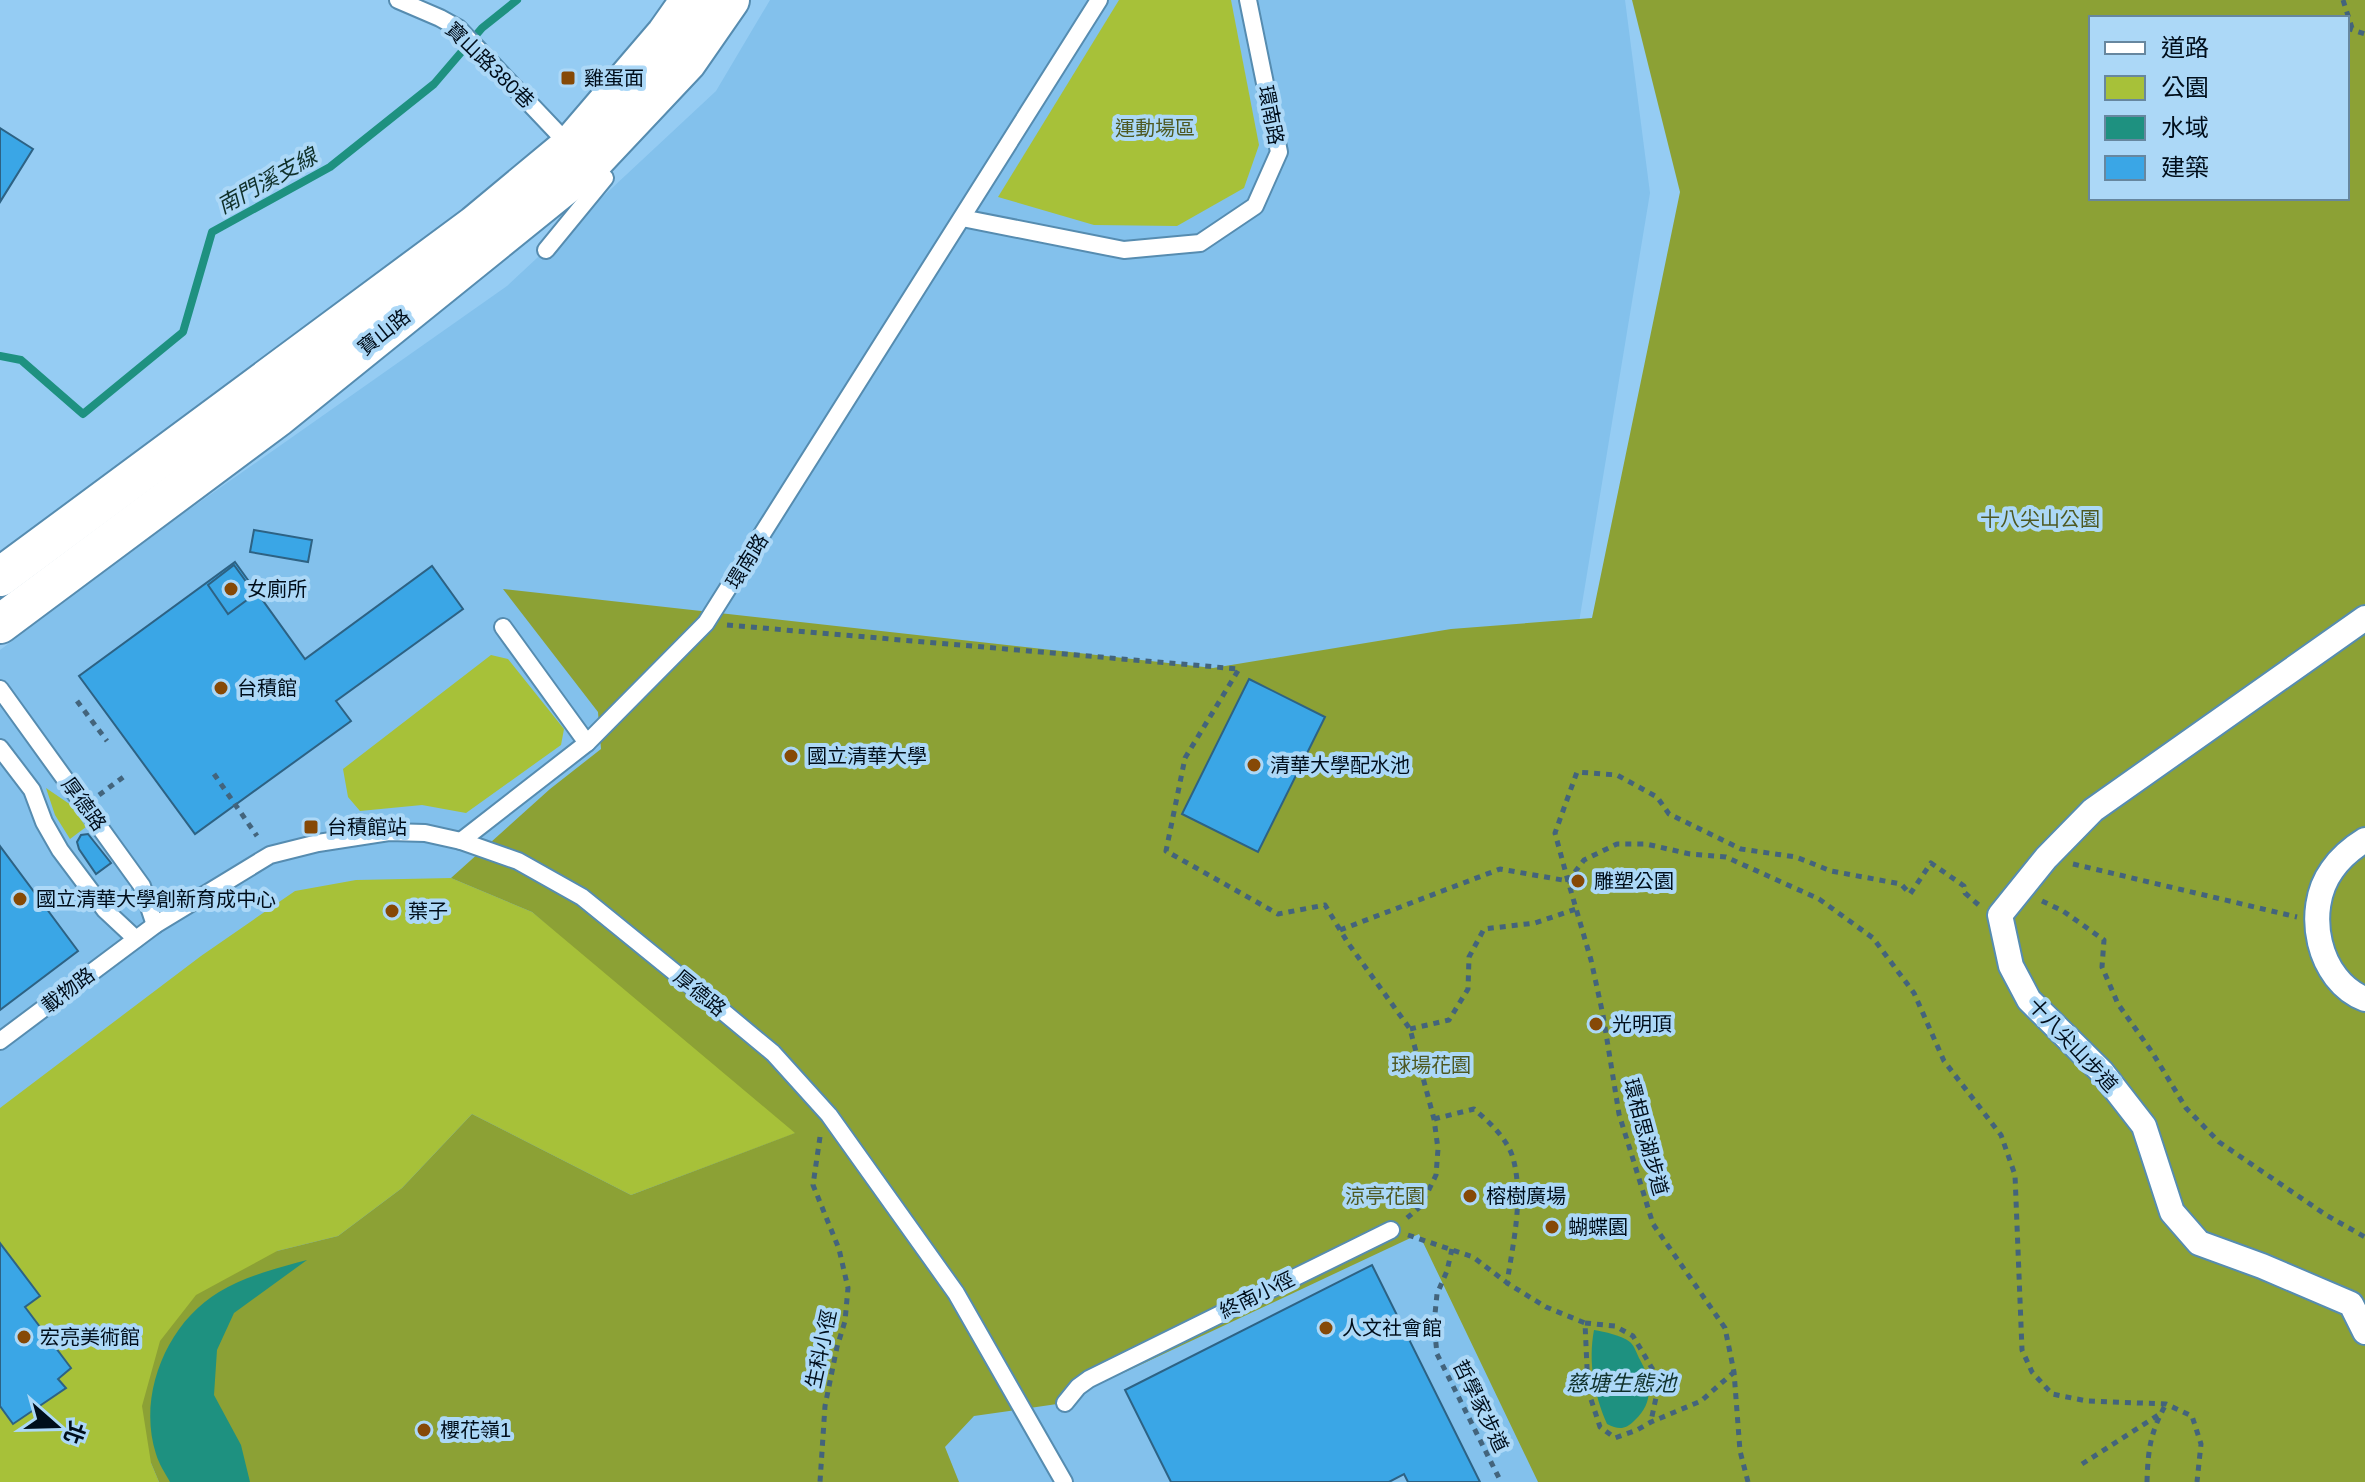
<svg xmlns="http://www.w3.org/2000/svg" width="2365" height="1482" font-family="Helvetica,'Noto Sans TC',sans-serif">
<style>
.built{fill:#83c1ec}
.green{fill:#a7c139}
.forest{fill:#8ca135;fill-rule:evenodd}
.water{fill:#1e9180}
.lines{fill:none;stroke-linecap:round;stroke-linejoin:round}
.stream{stroke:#1e9180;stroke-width:8}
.building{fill:#3aa6e6;stroke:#2d6284;stroke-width:2}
.service-casing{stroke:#568cb0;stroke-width:20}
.pedestrian-casing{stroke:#568cb0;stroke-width:28}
.tertiary-casing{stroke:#568cb0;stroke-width:42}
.path{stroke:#43647c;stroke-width:5;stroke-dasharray:6 6;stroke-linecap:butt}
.service{stroke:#fff;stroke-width:16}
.pedestrian{stroke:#fff;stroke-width:24}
.tertiary{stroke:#fff;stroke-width:38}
.poi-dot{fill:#864906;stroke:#acd8f7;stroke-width:3}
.labels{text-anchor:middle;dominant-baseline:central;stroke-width:8;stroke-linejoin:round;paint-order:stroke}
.street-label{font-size:20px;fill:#000e1b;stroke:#acd8f7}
.poi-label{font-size:20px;fill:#000e1b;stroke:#acd8f7;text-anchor:start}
.park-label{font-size:20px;fill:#4e5922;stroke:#acd8f7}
.water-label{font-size:22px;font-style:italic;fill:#10312b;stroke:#acd8f7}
</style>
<rect width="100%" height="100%" fill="#95ccf3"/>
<polygon class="built" points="770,0 1625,0 1650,193 1560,737 2365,1482 0,1482 0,650 187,511 507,286 716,91"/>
<g class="green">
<polygon points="1119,0 1231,0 1259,145 1244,188 1177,226 1094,225 998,197"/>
<polygon points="491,655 508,659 564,729 561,745 466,813 422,805 360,811 348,797 343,769"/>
<polygon points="46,788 71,805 86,827 70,839 55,815"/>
<polygon points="451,878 532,912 581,951 796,1133 631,1195 472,1114 402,1188 338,1236 277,1251 151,1463 159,1482 0,1482 0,1108 201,956 295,891 356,880"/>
</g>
<path class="forest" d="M1632,0h733v1482h-827l-119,-248 -362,170 -83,12 -29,31 14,35h-800l-8,-19 -9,-57 18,-65 36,-46 81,-44 61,-15 64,-48 70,-74 159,81 164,-62 -263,-221 -81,-34 99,-89 51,-40 -3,-37 -95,-123 710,79 238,-39 141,-11 88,-426zM2091,18h256v180h-256z"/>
<g class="water">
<path d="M307,1260l-73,53 -17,37 -3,45 27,50 9,37h-80c-5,-9 -11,-18 -14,-28 -19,-59 11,-131 63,-162 27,-16 58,-24 88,-32z"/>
<path d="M1594,1330c11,2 27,5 36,12 4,3 7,12 9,16 13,22 15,45 -4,62 -10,10 -16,10 -28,4 -13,-30 -19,-62 -13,-94z"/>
</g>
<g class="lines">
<polyline class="stream" points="0,356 21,360 83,414 183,332 212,232 330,167 434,84 482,28 517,0"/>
</g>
<g class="building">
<polygon points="0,128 33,149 0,202"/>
<polygon points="254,530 312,540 308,562 250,552"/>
<polygon points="235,562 305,659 432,566 463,609 336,701 351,721 195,834 79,676"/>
<polygon points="234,565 255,594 228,614 208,585"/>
<polygon points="1249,679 1325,717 1258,852 1182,814"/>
<polygon points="88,834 111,863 96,874 79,849 77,842 81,835"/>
<polygon points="0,846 78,951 0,1010"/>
<polygon points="0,1243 40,1296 25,1307 71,1368 58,1379 66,1388 13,1424 0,1406"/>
<polygon points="1372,1265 1480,1482 1408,1482 1404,1474 1389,1482 1171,1482 1125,1390"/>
</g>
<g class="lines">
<defs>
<g id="service">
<polyline points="398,0 440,18 458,28 570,146"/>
<polyline points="962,218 1124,250 1200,243 1255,206 1279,152 1248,0"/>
<polyline points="546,250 605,178 589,166"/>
<polyline points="503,627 587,743"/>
<polyline points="0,689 142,886 155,925"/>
<polyline points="0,748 32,790 44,822 60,850 105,910 136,939"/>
<polyline points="461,841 587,743 706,623 1099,0"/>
<polyline points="0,1041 155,925 270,855 318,843 389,832 425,833 461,841 518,861 582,897 726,1014 773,1053 829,1115 956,1293 1064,1482"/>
<polyline points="1065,1403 1078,1387 1089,1379 1391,1230"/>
</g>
<g id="pedestrian">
<polyline points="2365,618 2093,810 2046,858 2000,915 2011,966 2029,1000 2102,1072 2144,1126 2172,1212 2199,1243 2262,1266 2351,1304 2365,1332"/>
<path d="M2365,840c-13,8 -24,17 -33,30 -29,40 -14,111 33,129"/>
</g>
<g id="tertiary">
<polyline points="0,577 475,225 570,146 666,34 690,0"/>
<polyline points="0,624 278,417 589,166 687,62 730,0"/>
</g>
</defs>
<use href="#service" class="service-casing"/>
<use href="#pedestrian" class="pedestrian-casing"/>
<use href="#tertiary" class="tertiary-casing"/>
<g class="path">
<polyline points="2343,0 2352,28"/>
<polyline points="2347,28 2365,34"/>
<polyline points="727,625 1239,669 1185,758 1166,851 1278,914 1325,905 1348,943 1410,1029 1434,1119 1438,1149 1436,1175 1421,1206 1407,1218"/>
<polyline points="77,701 107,741"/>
<polyline points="214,774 257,836"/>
<polyline points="99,795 126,775"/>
<polyline points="2073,864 2297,917"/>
<polyline points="2042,901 2063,911 2104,940 2102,967 2118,1004 2152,1052 2186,1108 2219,1142 2326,1215 2365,1237"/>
<polyline points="1340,930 1500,869 1568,881 1555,833 1577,772 1617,775 1657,797 1669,814 1741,849 1796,857 1831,871 1901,884 1910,894 1931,863 1964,886 1965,893 1981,907"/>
<polyline points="1410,1029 1449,1020 1468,989 1469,957 1484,929 1535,923 1576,909"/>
<path d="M1434,1119l40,-10c15,13 33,29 39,49 11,40 0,85 -6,125l39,24 39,16 3,67 12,37 15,11 22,-8 14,-8 50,-21 33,-29"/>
<polyline points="820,1137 813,1185 839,1249 848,1288 845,1321 837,1347 825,1406 820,1482"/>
<polyline points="1408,1235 1473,1257 1506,1282"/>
<polyline points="1452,1249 1447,1271 1437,1294 1434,1324 1437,1354 1501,1482"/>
<polyline points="1585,1323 1615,1326 1633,1336 1656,1375 1657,1393 1651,1421"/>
<polyline points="2082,1464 2160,1414"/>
<polyline points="1748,1482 1740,1451 1734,1372 1725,1328 1653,1224 1619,1114 1603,1015 1591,960 1568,881 1584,860 1617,844 1646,844 1690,854 1726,857 1819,899 1873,938 1914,993 1944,1061 2001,1135 2015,1175 2022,1350 2032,1372 2052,1394 2087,1401 2166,1404 2192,1416 2201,1444 2197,1482"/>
<path d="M2147,1482c1,-32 3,-49 19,-78"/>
</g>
<use href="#service" class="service"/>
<use href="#pedestrian" class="pedestrian"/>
<use href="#tertiary" class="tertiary"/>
</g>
<g class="poi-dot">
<rect x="560" y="70" width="16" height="16" rx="4"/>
<circle cx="231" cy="589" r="8"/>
<circle cx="221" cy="688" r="8"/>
<circle cx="791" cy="756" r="8"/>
<circle cx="1254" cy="765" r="8"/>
<rect x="303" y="819" width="16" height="16" rx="4"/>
<circle cx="1578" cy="881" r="8"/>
<circle cx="20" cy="899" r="8"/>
<circle cx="392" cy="911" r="8"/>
<circle cx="1596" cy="1024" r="8"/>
<circle cx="1470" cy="1196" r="8"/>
<circle cx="1552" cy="1227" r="8"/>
<circle cx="1326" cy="1328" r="8"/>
<circle cx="24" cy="1337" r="8"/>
<circle cx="424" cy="1430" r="8"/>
</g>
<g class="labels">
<g class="street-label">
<text transform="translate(490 65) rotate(44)">寶山路380巷</text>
<text transform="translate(1271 115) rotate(79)">環南路</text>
<text transform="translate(384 332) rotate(-39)">寶山路</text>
<text transform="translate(747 561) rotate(-58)">環南路</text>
<text transform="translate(84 804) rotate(54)">厚德路</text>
<text transform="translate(68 990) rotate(-37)">載物路</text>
<text transform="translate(700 993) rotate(39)">厚德路</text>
<text transform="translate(2073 1045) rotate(47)">十八尖山步道</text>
<text transform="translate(1646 1137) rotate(75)">環相思湖步道</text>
<text transform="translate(1257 1295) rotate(-26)">終南小徑</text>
<text transform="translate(821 1349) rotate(-78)">生科小徑</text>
<text transform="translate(1481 1406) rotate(64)">哲學家步道</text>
</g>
<g class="poi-label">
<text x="584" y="78">雞蛋面</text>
<text x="247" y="589">女廁所</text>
<text x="237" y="688">台積館</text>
<text x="807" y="756">國立清華大學</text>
<text x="1270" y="765">清華大學配水池</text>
<text x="327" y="827">台積館站</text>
<text x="1594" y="881">雕塑公園</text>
<text x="36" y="899">國立清華大學創新育成中心</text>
<text x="408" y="911">葉子</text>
<text x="1612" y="1024">光明頂</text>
<text x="1486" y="1196">榕樹廣場</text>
<text x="1568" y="1227">蝴蝶園</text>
<text x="1342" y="1328">人文社會館</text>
<text x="40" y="1337">宏亮美術館</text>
<text x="440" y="1430">櫻花嶺1</text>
</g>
<g class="park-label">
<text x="1155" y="128">運動場區</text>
<text x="2040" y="519">十八尖山公園</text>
<text x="1431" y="1065">球場花園</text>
<text x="1385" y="1196">涼亭花園</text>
</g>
<g class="water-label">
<text transform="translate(267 181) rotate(-29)">南門溪支線</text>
<text x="1621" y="1383">慈塘生態池</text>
</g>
</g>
<rect x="2089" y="16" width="260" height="184" fill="#acd8f7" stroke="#67879f" stroke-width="2"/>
<rect x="2105" y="42" width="40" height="12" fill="#ffffff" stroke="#67879f" stroke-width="2"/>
<text x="2161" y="56" font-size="24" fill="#000e1b">道路</text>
<rect x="2105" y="76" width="40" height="24" fill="#a7c139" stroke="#67879f" stroke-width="2"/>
<text x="2161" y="96" font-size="24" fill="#000e1b">公園</text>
<rect x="2105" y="116" width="40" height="24" fill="#1e9180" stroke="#67879f" stroke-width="2"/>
<text x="2161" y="136" font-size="24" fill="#000e1b">水域</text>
<rect x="2105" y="156" width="40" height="24" fill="#3aa6e6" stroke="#67879f" stroke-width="2"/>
<text x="2161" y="176" font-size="24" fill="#000e1b">建築</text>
<g transform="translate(56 1426) rotate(110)" stroke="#acd8f7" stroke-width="6" paint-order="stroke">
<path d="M0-6L14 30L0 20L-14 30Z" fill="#000e1b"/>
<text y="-12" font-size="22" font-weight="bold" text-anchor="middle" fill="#000e1b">北</text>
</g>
</svg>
